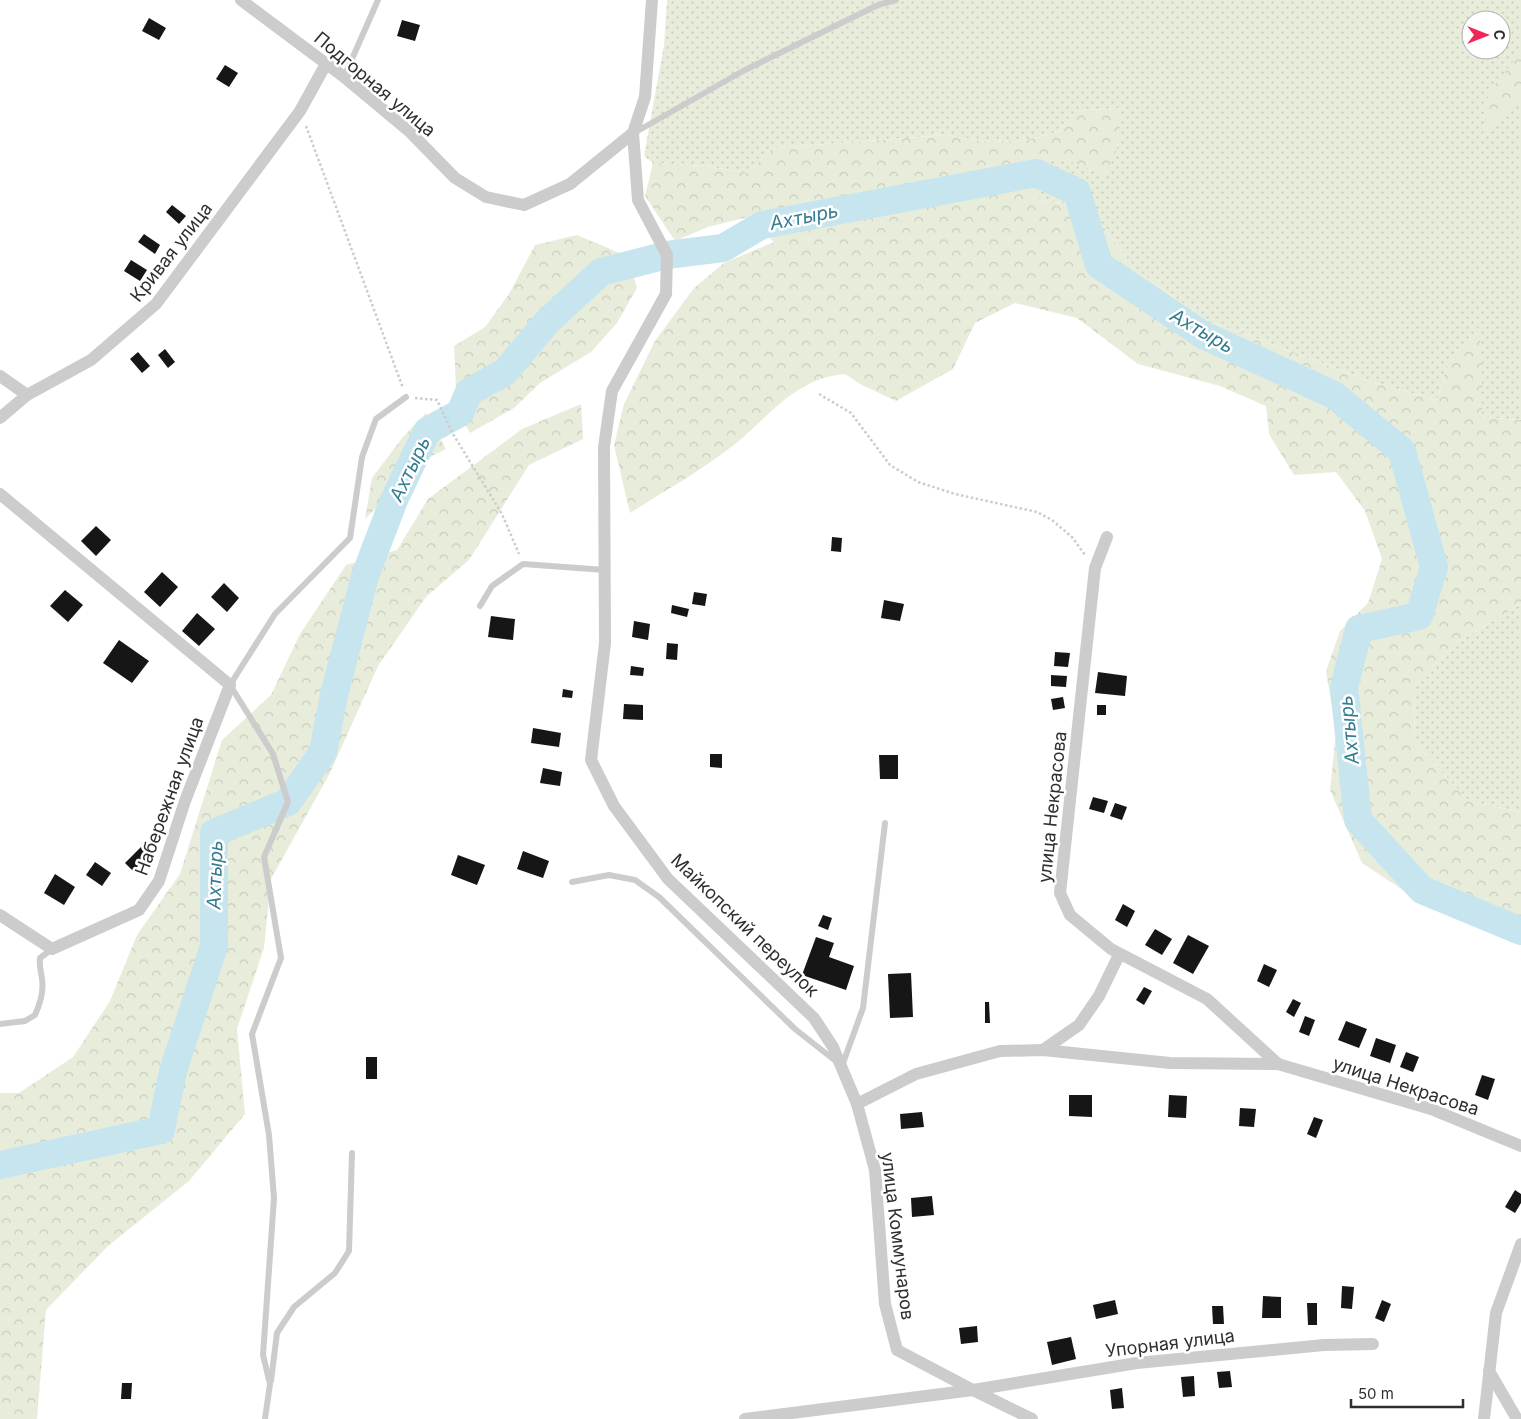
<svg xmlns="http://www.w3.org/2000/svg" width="1521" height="1419" font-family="Inter,sans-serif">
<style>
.grass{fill:url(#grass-dots);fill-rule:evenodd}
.forest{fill:url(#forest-crowns)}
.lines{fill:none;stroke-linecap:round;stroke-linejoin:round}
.river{stroke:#c6e5ee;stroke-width:28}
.building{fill:#161616}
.path{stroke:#ccc;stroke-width:2.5;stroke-dasharray:2.5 2.5;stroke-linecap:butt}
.lane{stroke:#ccc;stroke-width:6}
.street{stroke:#ccc;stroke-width:12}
.labels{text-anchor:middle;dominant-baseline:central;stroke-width:5;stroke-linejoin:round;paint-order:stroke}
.street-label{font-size:18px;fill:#2f2f2f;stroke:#fff}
.water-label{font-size:19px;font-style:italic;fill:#357c90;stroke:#fff}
</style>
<defs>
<pattern id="grass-dots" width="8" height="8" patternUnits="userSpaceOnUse" patternTransform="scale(1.25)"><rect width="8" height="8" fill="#e8eddb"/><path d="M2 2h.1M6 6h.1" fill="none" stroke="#c7ccbc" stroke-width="1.8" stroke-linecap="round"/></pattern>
<pattern id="forest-crowns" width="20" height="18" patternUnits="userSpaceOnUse" patternTransform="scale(1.25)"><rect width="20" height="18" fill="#e8eddb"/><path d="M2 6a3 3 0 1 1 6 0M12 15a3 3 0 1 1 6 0" fill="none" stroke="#c7ccbc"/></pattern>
</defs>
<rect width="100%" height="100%" fill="#fff"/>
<g class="grass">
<path d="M667,0h854v420l-39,-3v-61l-36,13 -9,31 -62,-17 -171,-64 -70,-51 -37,-50 -32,-15 -25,-2 5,-41h21l51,-11 4,-41 -46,3 -17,21 -36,9 -35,1 -41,-7 -173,13 -25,25 -42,-7 -53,-3 -9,-7 20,-111zM1471,20h30v30h-30z"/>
<polygon points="1521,604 1521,812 1469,801 1414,742 1415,685 1456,643"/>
</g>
<g class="forest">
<polygon points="1521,52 1521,96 1483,136 1488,93"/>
<path d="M1122,108l-5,41 -12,26 -39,-15h-21l-5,41 25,2 32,15 37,50 70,51 171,64 62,17 9,-31 32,-42 4,29v61l39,3v184l-65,39 -41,42 -1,57 55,59 52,11v133l-106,-47 -53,-35 -32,-73 6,-58 -10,-61 14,-40 28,-28 14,-44 -17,-48 -29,-39 -42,3 -25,-41 -3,-28 -46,-20 -82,-22 -61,-46 -62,-15 -40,20 -22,46 -57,32 -36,-17 -15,-10c-50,4 -74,41 -110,70 -32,26 -71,47 -105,69l-16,-68 10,-41 31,-63 39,-53 30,-25 50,-21 -26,-25 -40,10 -33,14 -30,-45 8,-33 53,3 42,7 25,-25 173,-13 41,7 35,-1 36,-9 17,-21z"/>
<polygon points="577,235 627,256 637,288 617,323 591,352 540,383 514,408 470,433 451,398 456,388 454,346 485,327 509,294 535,245"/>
<polygon points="581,404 583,439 529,465 469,560 426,597 378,666 330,773 271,879 264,948 237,1029 245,1114 189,1181 108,1246 46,1310 37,1419 0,1419 0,1093 19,1093 73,1057 110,1001 137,935 180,874 222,740 271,695 300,634 346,565 397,550 428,499 522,429"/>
<polygon points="426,413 446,449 428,458 365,519 372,478 402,438"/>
</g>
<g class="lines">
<polyline class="river" points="0,1165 161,1130 173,1071 214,946 214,833 288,802 323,752 334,695 365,576 394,500 427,431 460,413 469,392 505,372 547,322 601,272 667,255 723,248 762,225 1036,173 1077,192 1099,265 1203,335 1334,395 1402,451 1434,567 1419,616 1359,629 1344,687 1358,820 1422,890 1521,931"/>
</g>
<g class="building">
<polygon points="149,18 166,28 159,40 142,31"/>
<polygon points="402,20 420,25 415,41 397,36"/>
<polygon points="225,65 238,73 229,87 216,79"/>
<polygon points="172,205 186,216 179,224 166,212"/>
<polygon points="144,234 160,245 155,254 138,242"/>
<polygon points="131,260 147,270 140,281 124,271"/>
<polygon points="165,349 175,362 168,368 158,355"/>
<polygon points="138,352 150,366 142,373 130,359"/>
<polygon points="96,526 111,540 96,556 81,541"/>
<polygon points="832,537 842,538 841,552 831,551"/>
<polygon points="162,572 178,587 160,607 144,592"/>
<polygon points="224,583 239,598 227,612 211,597"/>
<polygon points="65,590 83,605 68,622 50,606"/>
<polygon points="694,592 707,594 705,606 692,604"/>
<polygon points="884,600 904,604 900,621 881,618"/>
<polygon points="672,605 689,609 687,617 671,613"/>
<polygon points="197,613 215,629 199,646 182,631"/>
<polygon points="491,616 515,619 513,640 488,637"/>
<polygon points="634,621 650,624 648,640 632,637"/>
<polygon points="119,640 149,661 132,683 103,663"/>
<polygon points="667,643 678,644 677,660 666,659"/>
<polygon points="1055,652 1070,653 1068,667 1054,666"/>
<polygon points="631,666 644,668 643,676 630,675"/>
<polygon points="1098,672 1127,676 1125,696 1095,693"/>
<polygon points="1051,675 1067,676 1066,687 1051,686"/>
<polygon points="563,689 573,691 572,698 562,697"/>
<polygon points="1063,697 1065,708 1053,710 1051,699"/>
<polygon points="624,704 643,705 643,720 623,719"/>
<rect x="1097" y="705" width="9" height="10"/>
<polygon points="533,728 561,733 559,747 531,743"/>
<polygon points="710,754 722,754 722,768 710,767"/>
<polygon points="879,755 898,755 898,779 880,779"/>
<polygon points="543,768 562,772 560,786 540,783"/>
<polygon points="1093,797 1108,801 1104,813 1089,809"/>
<polygon points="1115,803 1127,807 1122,820 1110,816"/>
<polygon points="141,847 149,855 133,871 125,863"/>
<polygon points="523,851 549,861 543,878 517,869"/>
<polygon points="458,855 485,865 477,885 451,875"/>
<polygon points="95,862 111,873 102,886 86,875"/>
<polygon points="55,874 75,887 64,905 44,893"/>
<polygon points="1123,904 1135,911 1127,927 1115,920"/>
<polygon points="823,915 832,918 828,930 818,926"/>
<polygon points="1155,929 1172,939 1162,955 1145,945"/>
<polygon points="1188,935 1209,946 1193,974 1173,963"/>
<polygon points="816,937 834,943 829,957 854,966 846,990 802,975"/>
<polygon points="1264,964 1277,970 1269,987 1257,981"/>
<polygon points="911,973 913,1017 890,1018 888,974"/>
<polygon points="1144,987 1152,991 1144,1005 1136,1000"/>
<polygon points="1293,999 1301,1003 1294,1017 1286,1012"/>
<polygon points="985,1002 989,1002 990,1023 985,1023"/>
<polygon points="1305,1016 1315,1020 1309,1036 1299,1032"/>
<polygon points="1346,1021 1367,1029 1359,1048 1338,1040"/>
<polygon points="1376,1038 1396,1045 1390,1063 1370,1056"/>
<polygon points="1406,1052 1419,1057 1413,1072 1400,1067"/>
<rect x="366" y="1057" width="11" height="22"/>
<polygon points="1482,1075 1495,1079 1488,1100 1475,1095"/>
<polygon points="1069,1095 1092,1095 1092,1117 1069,1116"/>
<polygon points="1169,1095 1187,1096 1186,1118 1168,1117"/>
<polygon points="1240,1108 1256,1109 1254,1127 1239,1126"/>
<polygon points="922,1112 924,1127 901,1129 900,1114"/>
<polygon points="1314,1117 1323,1120 1316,1138 1307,1134"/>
<polygon points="1515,1190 1521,1194 1521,1203 1515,1213 1505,1207"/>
<polygon points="932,1196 934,1215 912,1217 911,1198"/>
<polygon points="1342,1286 1354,1287 1352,1309 1341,1308"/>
<polygon points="1263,1296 1281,1297 1281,1318 1262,1318"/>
<polygon points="1115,1300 1118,1314 1096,1319 1093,1305"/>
<polygon points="1382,1300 1391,1304 1384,1322 1375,1318"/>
<polygon points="1307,1303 1317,1303 1317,1325 1308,1325"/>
<polygon points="1212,1306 1223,1306 1224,1324 1213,1324"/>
<polygon points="977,1326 978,1342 961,1344 959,1328"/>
<polygon points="1071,1337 1076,1359 1052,1365 1047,1342"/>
<polygon points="1230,1371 1232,1387 1219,1388 1217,1372"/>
<polygon points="1194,1376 1195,1396 1183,1397 1181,1377"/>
<polygon points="122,1383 132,1383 131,1399 121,1399"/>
<polygon points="1122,1388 1124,1408 1112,1409 1110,1390"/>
</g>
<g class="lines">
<g class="path">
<polyline points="306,126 403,388"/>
<polyline points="819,394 851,413 890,465 918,482 955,494 1037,512 1052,520 1072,537 1085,555"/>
<polyline points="415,398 437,400 453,434 502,514 519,554"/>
</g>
<g class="lane">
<polyline points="344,77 378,0"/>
<polyline points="634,133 743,71 878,5 896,0"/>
<polyline points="480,606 492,586 523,564 605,570"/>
<polyline points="572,882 609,875 635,880 659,897 795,1029 842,1066 863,1008 885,823"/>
<path d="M0,1024l25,-3 10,-6c5,-11 9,-24 7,-36 -1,-8 -3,-12 -2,-21l12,-9"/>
<polyline points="271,1381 277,1333 294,1307 335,1273 349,1251 352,1153"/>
<polyline points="265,1419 270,1384 263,1355 274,1198 269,1135 252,1034 281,958 264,857 288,802 273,754 230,685 275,614 350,538 362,457 376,419 406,397"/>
</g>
<g class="street">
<polyline points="241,0 344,77 410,132 455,178 486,197 524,205 570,184 633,133 645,97 652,0"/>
<polyline points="633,133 638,200 667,255 666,294 612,391 604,447 605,643 591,760 614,806 668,879 814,1018 833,1047 857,1104 875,1170 885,1304 897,1350 973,1390 1137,1363 1324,1345 1373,1344"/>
<polyline points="0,376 27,395"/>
<polyline points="0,418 27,395 91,360 156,304 300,111 326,64"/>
<polyline points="0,494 230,685 185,801 159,881 139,910 52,949 0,915"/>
<polyline points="1107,537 1095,568 1060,893 1070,915 1111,949 1207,999 1278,1064"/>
<polyline points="1043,1050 1079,1025 1099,996 1119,955"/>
<polyline points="857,1104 916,1074 1000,1051 1043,1050 1170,1063 1278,1064 1431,1109 1521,1146"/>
<polyline points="1489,1371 1517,1419"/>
<polyline points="745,1419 973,1390 1032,1419"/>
<polyline points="1484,1419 1496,1313 1521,1244"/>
</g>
</g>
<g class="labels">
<g class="street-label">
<text transform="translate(375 84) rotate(40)">Подгорная улица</text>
<text transform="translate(171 252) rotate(-52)">Кривая улица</text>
<text transform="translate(169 796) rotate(-70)">Набережная улица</text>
<text transform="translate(1052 807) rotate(-84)">улица Некрасова</text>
<text transform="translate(745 925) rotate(44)">Майкопский переулок</text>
<text transform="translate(1406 1086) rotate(18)">улица Некрасова</text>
<text transform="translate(898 1236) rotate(83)">улица Коммунаров</text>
<text transform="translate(1170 1343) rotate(-7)">Упорная улица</text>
</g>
<g class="water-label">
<text transform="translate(804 217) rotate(-11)">Ахтырь</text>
<text transform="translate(1202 331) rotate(30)">Ахтырь</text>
<text transform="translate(410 469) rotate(-64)">Ахтырь</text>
<text transform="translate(1349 730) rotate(-96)">Ахтырь</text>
<text transform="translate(215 875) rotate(-88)">Ахтырь</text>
</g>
</g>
<g transform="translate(1486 35) rotate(90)"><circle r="24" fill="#ffffff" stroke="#acacac"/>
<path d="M0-4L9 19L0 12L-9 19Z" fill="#f12557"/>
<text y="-8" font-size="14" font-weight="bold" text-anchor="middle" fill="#2f2f2f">С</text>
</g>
<path d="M1351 1399v8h112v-8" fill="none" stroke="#2f2f2f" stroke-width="2.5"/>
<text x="1358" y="1399" font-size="15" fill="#2f2f2f" stroke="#ffffff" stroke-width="4" paint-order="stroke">50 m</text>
</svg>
